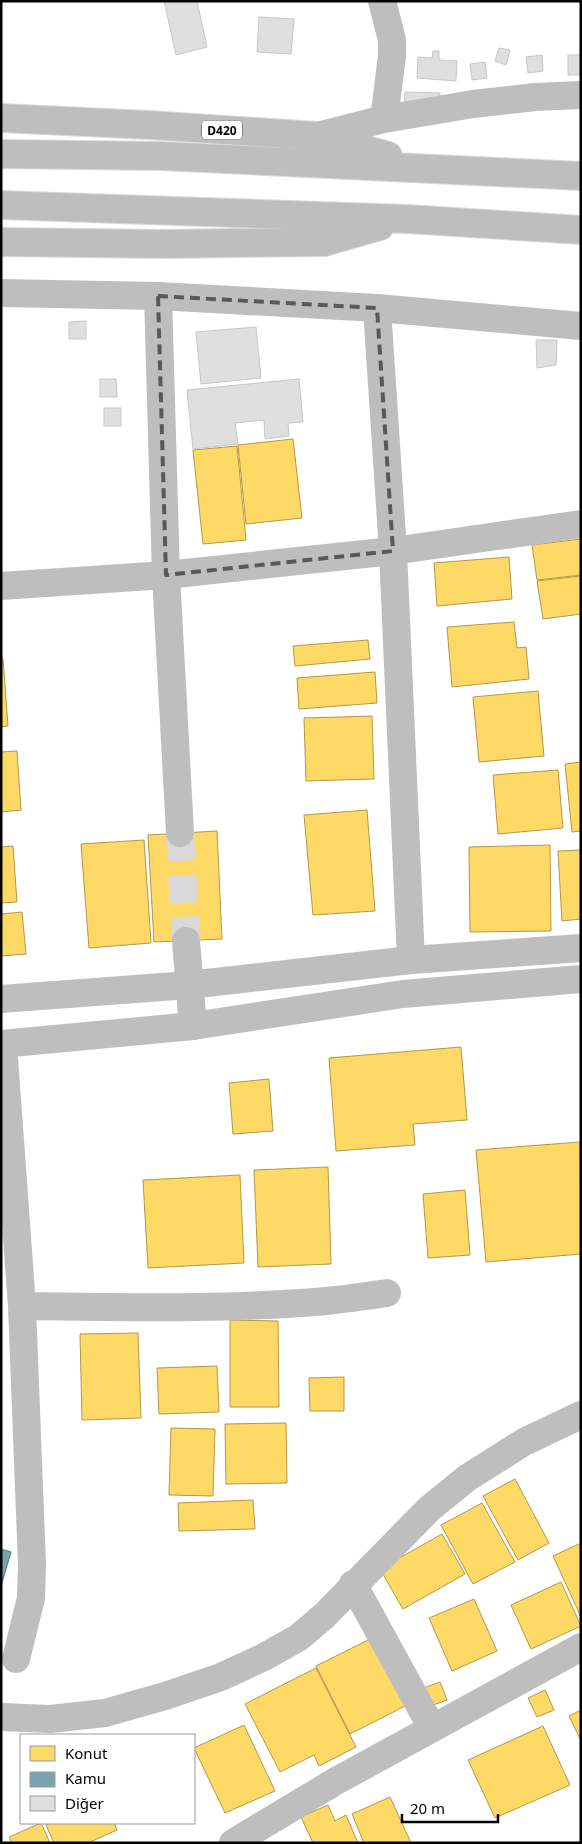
<svg xmlns="http://www.w3.org/2000/svg" width="582" height="1844" font-family="'Noto Sans',sans-serif">
<style>
.homes{fill:#ffd966;stroke:#b29847}
.public{fill:#76a5af;stroke:#53747a}
.building{fill:#dfdfdf;stroke:#c7c7c7}
.lines{fill:none;stroke-linecap:round;stroke-linejoin:round}
.minor-tunnel{stroke:#d9d9d9;stroke-width:28;stroke-dasharray:28 14;stroke-linecap:butt}
.highway-casing{stroke:#dbdbdb;stroke-width:30}
.minor{stroke:#bebebe;stroke-width:28}
.highway{stroke:#bebebe;stroke-width:28}
.marked{fill:none;stroke:#595959;stroke-width:4;stroke-dasharray:10 6;stroke-linejoin:round}
.labels{text-anchor:middle;dominant-baseline:central;stroke-width:5;stroke-linejoin:round;paint-order:stroke}
.shield{fill:#fff;stroke:#4c4c4c;stroke-width:1}
.shield-label{font-size:12px;font-weight:bold;fill:#000}
</style>
<rect width="100%" height="100%" fill="#fff"/>
<g class="homes">
<polygon points="293,439 302,518 246,524 238,445"/>
<polygon points="237,446 246,540 203,544 193,450"/>
<polygon points="581,539 581,575 537,580 532,545"/>
<polygon points="509,557 512,599 437,606 434,563"/>
<polygon points="581,576 581,614 543,619 537,581"/>
<polygon points="514,622 517,648 526,647 529,679 452,687 447,627"/>
<polygon points="368,640 370,659 295,666 293,646"/>
<polygon points="1,659 3,659 8,726 1,727"/>
<polygon points="375,672 377,703 299,709 297,678"/>
<polygon points="538,691 544,756 479,762 473,697"/>
<polygon points="372,716 374,779 306,781 304,718"/>
<polygon points="17,751 21,810 1,812 1,752"/>
<polygon points="581,762 581,831 572,832 565,764"/>
<polygon points="558,770 563,828 498,834 493,775"/>
<polygon points="367,810 375,911 313,915 304,815"/>
<polygon points="217,831 222,939 154,942 148,835"/>
<polygon points="144,840 151,943 89,948 81,844"/>
<polygon points="550,845 551,931 470,932 469,847"/>
<polygon points="13,846 17,902 1,903 1,847"/>
<polygon points="581,850 581,919 562,921 558,851"/>
<polygon points="22,912 26,954 1,956 1,914"/>
<polygon points="461,1047 467,1120 413,1124 415,1145 336,1151 329,1058"/>
<polygon points="269,1079 273,1131 233,1134 229,1083"/>
<polygon points="580,1142 581,1254 486,1262 476,1150"/>
<polygon points="328,1167 331,1264 258,1267 254,1170"/>
<polygon points="240,1175 244,1263 148,1268 143,1180"/>
<polygon points="465,1190 470,1255 428,1258 423,1194"/>
<polygon points="230,1320 278,1321 279,1407 230,1407"/>
<polygon points="138,1333 141,1418 82,1420 80,1334"/>
<polygon points="217,1366 219,1412 159,1414 157,1368"/>
<polygon points="344,1377 344,1411 310,1411 309,1378"/>
<polygon points="286,1423 287,1483 226,1484 225,1424"/>
<polygon points="171,1428 215,1429 213,1496 169,1495"/>
<polygon points="515,1479 549,1543 518,1560 483,1496"/>
<polygon points="253,1500 255,1529 179,1531 178,1503"/>
<polygon points="482,1503 515,1562 473,1584 441,1525"/>
<polygon points="442,1534 465,1574 403,1609 380,1569"/>
<polygon points="581,1543 581,1617 553,1556"/>
<polygon points="561,1582 581,1626 531,1649 511,1605"/>
<polygon points="474,1599 497,1651 452,1671 429,1618"/>
<polygon points="376,1636 411,1703 350,1734 316,1666"/>
<polygon points="316,1668 356,1747 319,1766 314,1755 280,1772 245,1704"/>
<polygon points="440,1682 447,1700 428,1707 421,1689"/>
<polygon points="545,1690 554,1710 537,1717 528,1698"/>
<polygon points="581,1710 581,1741 569,1716"/>
<polygon points="244,1725 275,1791 225,1813 194,1748"/>
<polygon points="543,1726 570,1785 495,1818 468,1760"/>
<polygon points="390,1797 411,1843 364,1843 352,1814"/>
<polygon points="328,1805 335,1821 346,1815 358,1843 313,1843 301,1817"/>
<polygon points="41,1823 50,1843 12,1843 9,1837"/>
<polygon points="51,1823 114,1823 117,1830 88,1843 54,1843 46,1825"/>
</g>
<polygon class="public" points="1,1549 11,1552 1,1586"/>
<g class="building">
<polygon points="164,1 197,1 207,47 176,55"/>
<polygon points="259,17 294,19 291,54 257,52"/>
<polygon points="499,48 510,50 506,65 495,61"/>
<polygon points="433,51 439,51 439,60 457,61 456,81 417,78 418,57 432,58"/>
<polygon points="542,55 543,71 528,73 526,57"/>
<rect x="568" y="55" width="13" height="20"/>
<polygon points="485,62 487,78 472,80 470,64"/>
<polygon points="405,92 440,93 439,102 404,108"/>
<polygon points="86,321 86,339 69,339 69,322"/>
<polygon points="256,327 261,378 201,384 196,332"/>
<polygon points="536,340 557,340 556,365 537,368"/>
<polygon points="100,379 116,379 117,397 100,397"/>
<polygon points="299,379 303,422 288,423 289,436 265,439 264,420 235,423 238,444 193,449 187,390"/>
<rect x="104" y="408" width="17" height="18"/>
</g>
<g class="lines">
<polyline class="minor-tunnel" points="180,833 186,941"/>
<defs>
<g id="highway">
<polyline points="1,118 149,125 317,136 388,156"/>
<polyline points="1,154 161,156 581,176"/>
<polyline points="1,205 407,219 581,230"/>
<polyline points="1,242 162,244 324,242 380,226"/>
</g>
</defs>
<use href="#highway" class="highway-casing"/>
<g class="minor">
<polyline points="382,1 392,40 392,56 384,119"/>
<polyline points="317,136 384,119 473,104 535,97 581,95"/>
<polyline points="1,293 158,296 377,308 581,326"/>
<polyline points="158,296 166,575 180,833"/>
<polyline points="377,308 393,551 411,960"/>
<polyline points="1,586 166,575 393,551 581,524"/>
<polyline points="186,941 193,1026"/>
<polyline points="1,999 189,985 411,960 581,948"/>
<polyline points="1,1044 193,1026 403,994 581,979"/>
<polyline points="3,1044 22,1306 32,1565 31,1598 16,1659"/>
<path d="M22,1306c101,1 203,4 304,-5 20,-2 41,-5 61,-8"/>
<polyline points="353,1584 432,1728"/>
<polyline points="1,1717 50,1719 105,1713 165,1696 221,1677 264,1657 298,1638 324,1616 429,1509 467,1478 524,1442 581,1415"/>
<polyline points="233,1843 336,1781 581,1647"/>
</g>
<use href="#highway" class="highway"/>
</g>
<path class="marked" d="M158,296l219,12 16,243 -227,24z"/>
<g class="labels">
<rect class="shield" x="202" y="120.5" width="40" height="19" rx="4"/>
<g class="shield-label">
<text x="222" y="130">D420</text>
</g>
</g>
<rect width="582" height="1844" fill="none" stroke="#000000" stroke-width="5"/>
<rect x="20" y="1734" width="175" height="90" fill="#ffffff" stroke="#999999"/>
<rect x="30" y="1746" width="25" height="15" fill="#ffd966" stroke="#999999"/>
<text x="65" y="1759" font-size="15" fill="#000000">Konut</text>
<rect x="30" y="1772" width="25" height="15" fill="#76a5af" stroke="#999999"/>
<text x="65" y="1784" font-size="15" fill="#000000">Kamu</text>
<rect x="30" y="1796" width="25" height="15" fill="#dfdfdf" stroke="#999999"/>
<text x="65" y="1809" font-size="15" fill="#000000">Diğer</text>
<path d="M402 1814v8h96v-8" fill="none" stroke="#000000" stroke-width="2.5"/>
<text x="410" y="1814" font-size="15" fill="#000000" stroke="#ffffff" stroke-width="4" paint-order="stroke">20 m</text>
</svg>
